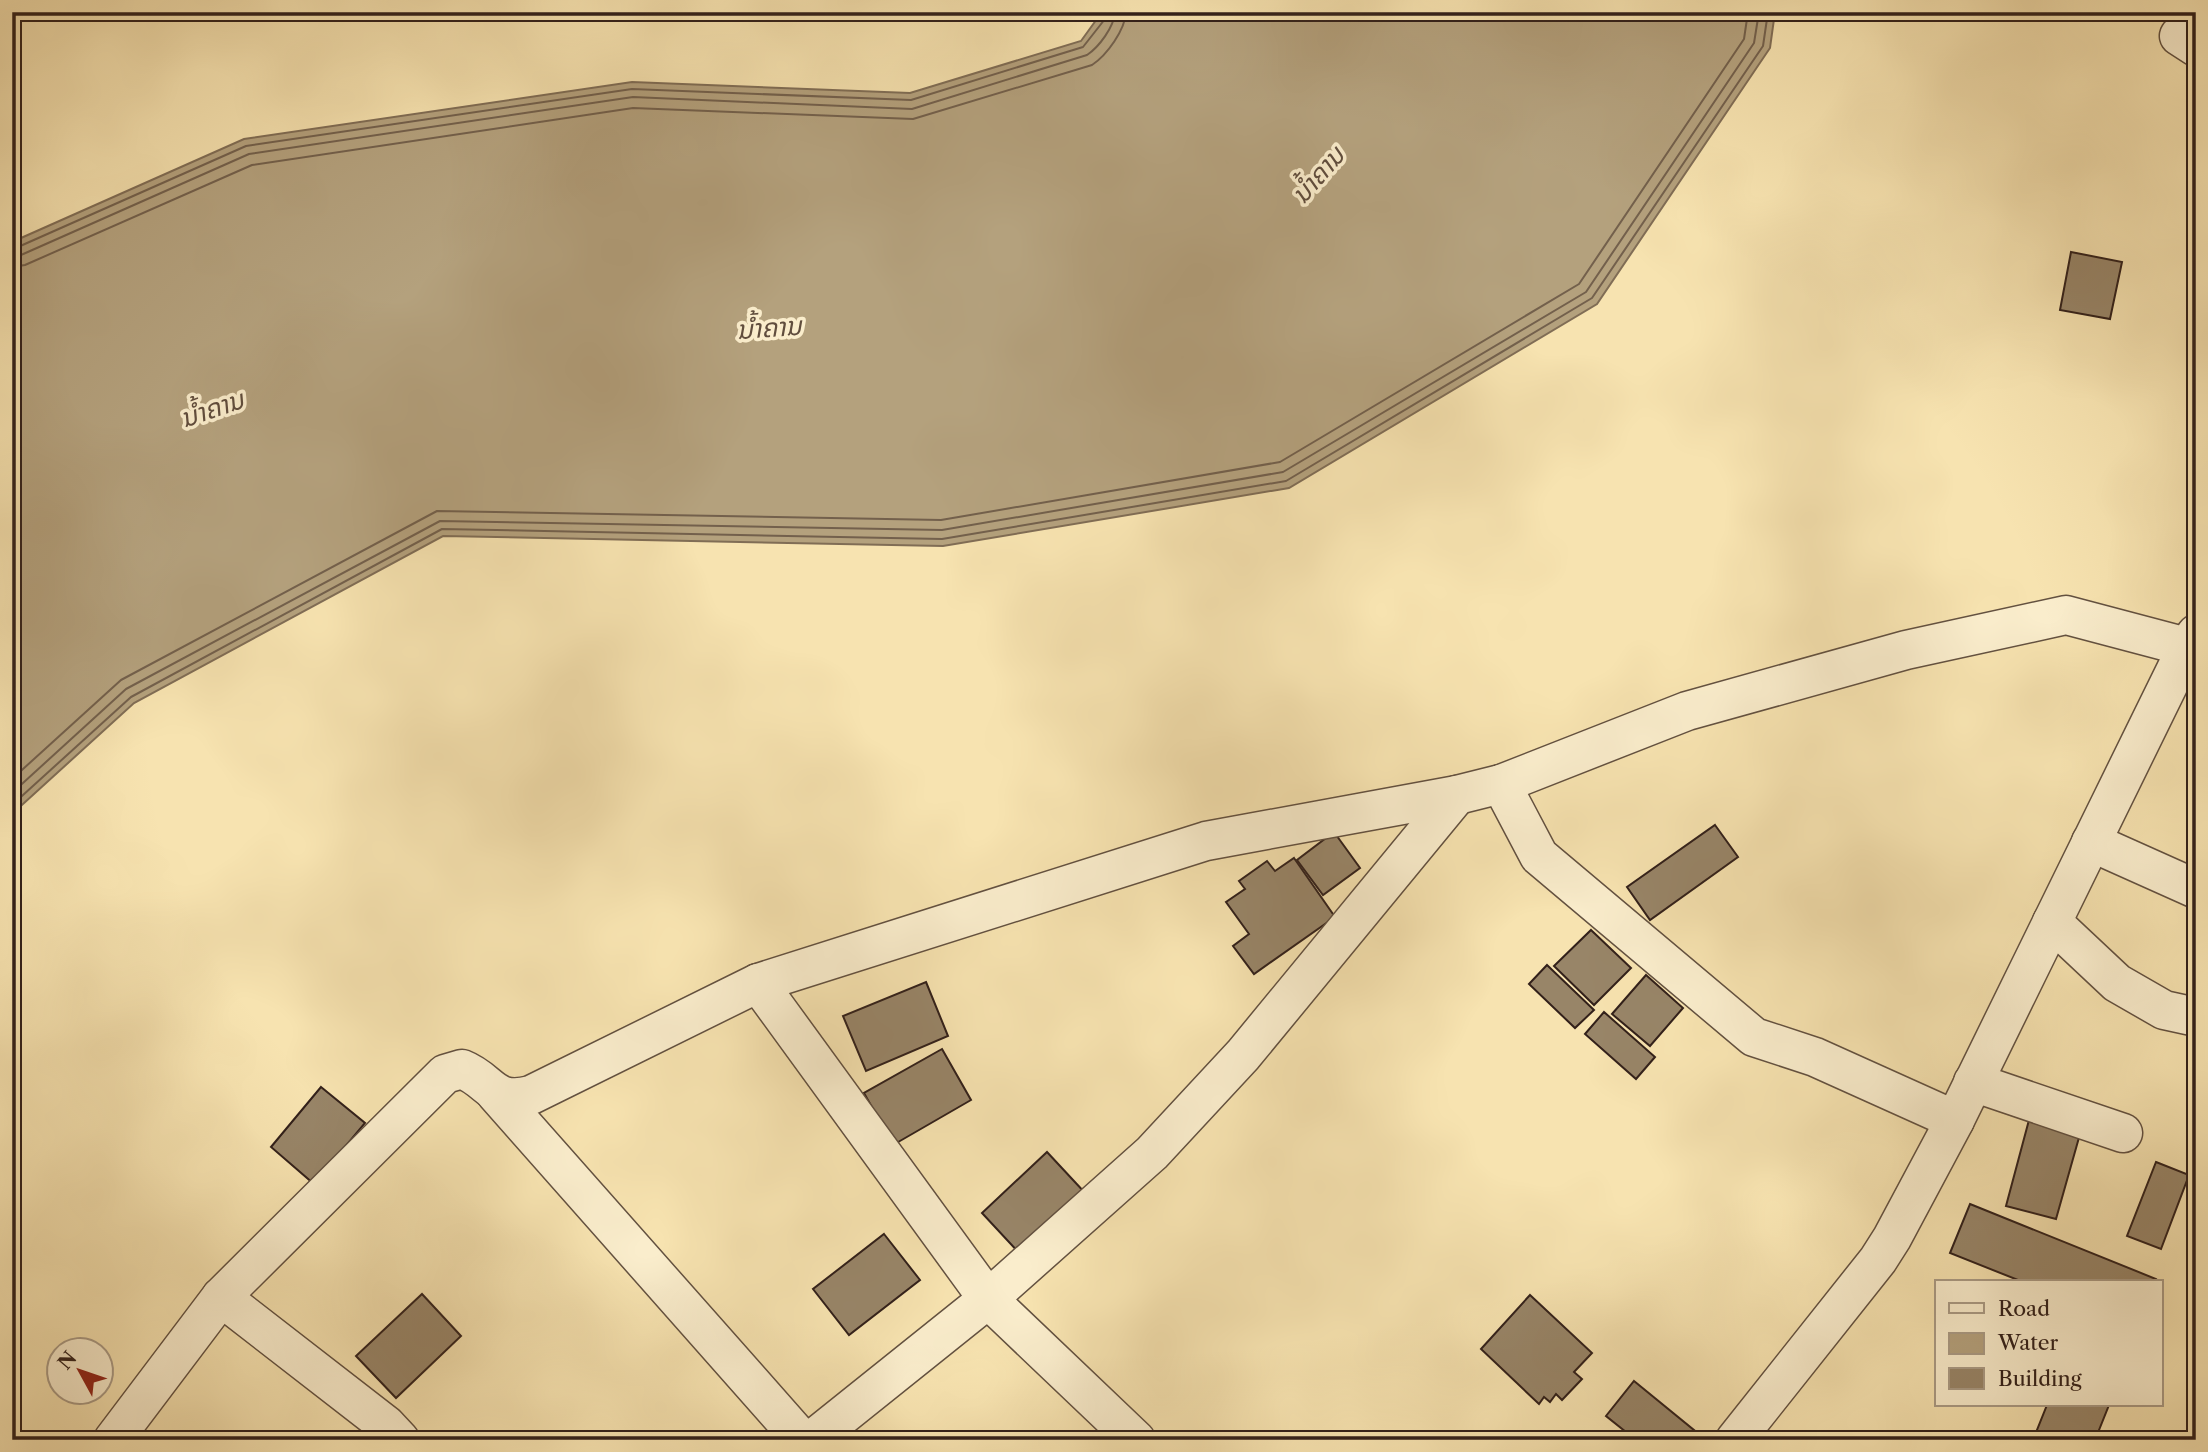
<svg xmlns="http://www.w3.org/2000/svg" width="2208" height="1452" font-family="'Libre Caslon Text','Noto Sans Lao',serif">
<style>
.water{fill:#b4a17d;stroke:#806d55;stroke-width:2}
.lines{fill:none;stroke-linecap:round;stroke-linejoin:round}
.shore{stroke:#73604c;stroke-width:2}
.building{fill:#988568;stroke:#32201a;stroke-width:2}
.minor-casing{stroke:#635140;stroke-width:41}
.minor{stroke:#faedcc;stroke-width:38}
.labels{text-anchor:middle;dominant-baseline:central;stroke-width:7;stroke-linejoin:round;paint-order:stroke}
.water-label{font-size:26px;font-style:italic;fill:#604d3d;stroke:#faedcc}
</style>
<rect width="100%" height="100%" fill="#f7e3b0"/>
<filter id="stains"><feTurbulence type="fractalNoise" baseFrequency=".00286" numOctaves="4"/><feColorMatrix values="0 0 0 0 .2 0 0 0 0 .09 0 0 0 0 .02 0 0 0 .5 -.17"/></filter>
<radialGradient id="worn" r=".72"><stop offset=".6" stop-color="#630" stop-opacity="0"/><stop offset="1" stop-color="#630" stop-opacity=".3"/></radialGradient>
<polygon class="water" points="1102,12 1775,12 1770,48 1597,304 1289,488 943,546 443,536 134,703 12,814 12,242 244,139 632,82 910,93 1081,41"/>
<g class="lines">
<g class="shore">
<polyline points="12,248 18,247 246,146 632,89 911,100 1083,47 1105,19 1107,12"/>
<path d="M12,257l9,-2 228,-101 384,-57 279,12 175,-54c12,-8 27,-28 28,-43"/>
<path d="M12,267l13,-2 227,-100 381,-57 280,11 179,-54c15,-10 33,-35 34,-53"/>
<polyline points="12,779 121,680 437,511 941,520 1280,462 1579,284 1744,39 1748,12"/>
<polyline points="12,793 126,689 440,521 942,530 1283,472 1586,292 1754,43 1759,12"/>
<polyline points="12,805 131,697 442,529 942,539 1286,481 1592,298 1763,46 1768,12"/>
</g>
</g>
<g class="building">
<polygon points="2071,252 2122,262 2110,319 2060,310"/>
<polygon points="1715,825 1738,857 1650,920 1627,887"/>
<polygon points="1334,832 1360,868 1323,895 1297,860"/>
<polygon points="1294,858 1335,917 1254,974 1233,946 1249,934 1226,902 1245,889 1239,881 1267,861 1275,871"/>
<polygon points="1591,930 1631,968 1594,1005 1554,966"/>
<polygon points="1547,965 1594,1010 1575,1028 1529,984"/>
<polygon points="1646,975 1683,1008 1650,1046 1612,1014"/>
<polygon points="926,982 948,1036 866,1071 843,1016"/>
<polygon points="1604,1012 1655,1057 1636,1079 1585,1034"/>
<polygon points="942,1049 971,1100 893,1145 864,1093"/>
<polygon points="321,1087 365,1123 314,1184 271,1147"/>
<polygon points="2029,1120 2080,1134 2056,1219 2006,1206"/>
<polygon points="1047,1152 1087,1195 1022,1256 982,1213"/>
<polygon points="2156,1162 2189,1175 2161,1249 2127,1236"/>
<polygon points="1970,1204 2156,1279 2155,1282 2023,1282 1950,1253"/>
<polygon points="884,1234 920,1280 849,1335 813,1289"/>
<polygon points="422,1294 461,1336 396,1398 356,1356"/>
<polygon points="1530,1295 1592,1353 1574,1372 1582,1379 1562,1400 1556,1394 1550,1402 1544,1397 1539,1404 1481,1349"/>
<polygon points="1634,1381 1700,1435 1696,1440 1636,1440 1606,1416"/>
<polygon points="2047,1405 2109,1405 2095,1440 2033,1440"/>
</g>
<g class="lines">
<defs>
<g id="minor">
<polyline points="2179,36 2196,47"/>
<polyline points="1501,784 1539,856 1754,1037 1815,1057 1955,1120"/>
<polyline points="2091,842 2196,889"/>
<polyline points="2052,922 2117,983 2164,1010 2196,1017"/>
<polyline points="758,983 988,1299 1136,1440"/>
<polyline points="1973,1082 2123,1133"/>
<polyline points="496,1094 802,1440"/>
<polyline points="221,1297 386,1425 400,1440"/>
<path d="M113,1440l108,-143 224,-223 17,-5c30,12 30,36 69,26l227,-112 448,-142 251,-46 44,-11 186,-73 219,-61 160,-35 121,32"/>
<polyline points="812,1440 988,1299 1152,1153 1243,1055 1457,795"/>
<polyline points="1735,1440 1878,1260 1892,1238 1955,1120 2187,647 2196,634"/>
</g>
</defs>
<use href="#minor" class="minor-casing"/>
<use href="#minor" class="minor"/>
</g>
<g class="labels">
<g class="water-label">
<text transform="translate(1318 175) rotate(-49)">ນ້ຳຄານ</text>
<text transform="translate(769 328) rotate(-4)">ນ້ຳຄານ</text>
<text transform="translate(212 409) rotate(-19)">ນ້ຳຄານ</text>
</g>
</g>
<rect width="2208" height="1452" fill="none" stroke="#f7e3b0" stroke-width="42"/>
<rect x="14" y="14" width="2180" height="1424" fill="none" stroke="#32201a" stroke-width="3.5"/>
<rect x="21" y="21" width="2166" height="1410" fill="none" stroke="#32201a" stroke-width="2"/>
<rect x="1935" y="1280" width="228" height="126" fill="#faedcc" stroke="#aa9b85" stroke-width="2"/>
<rect x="1949" y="1303" width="35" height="10" fill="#faedcc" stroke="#aa9b85" stroke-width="2"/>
<text x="1998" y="1316" font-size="21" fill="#32201a">Road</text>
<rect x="1949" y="1333" width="35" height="21" fill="#b4a17d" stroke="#aa9b85" stroke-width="2"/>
<text x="1998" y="1350" font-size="21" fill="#32201a">Water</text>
<rect x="1949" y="1368" width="35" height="21" fill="#988568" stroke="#aa9b85" stroke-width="2"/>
<text x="1998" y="1386" font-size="21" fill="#32201a">Building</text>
<g transform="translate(80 1371) rotate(310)"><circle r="33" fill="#faedcc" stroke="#aa9b85" stroke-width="2"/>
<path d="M0-5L12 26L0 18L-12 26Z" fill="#8f2418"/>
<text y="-10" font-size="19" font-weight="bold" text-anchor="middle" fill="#32201a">N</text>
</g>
<rect width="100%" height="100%" filter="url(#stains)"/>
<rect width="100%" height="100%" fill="url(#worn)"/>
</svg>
